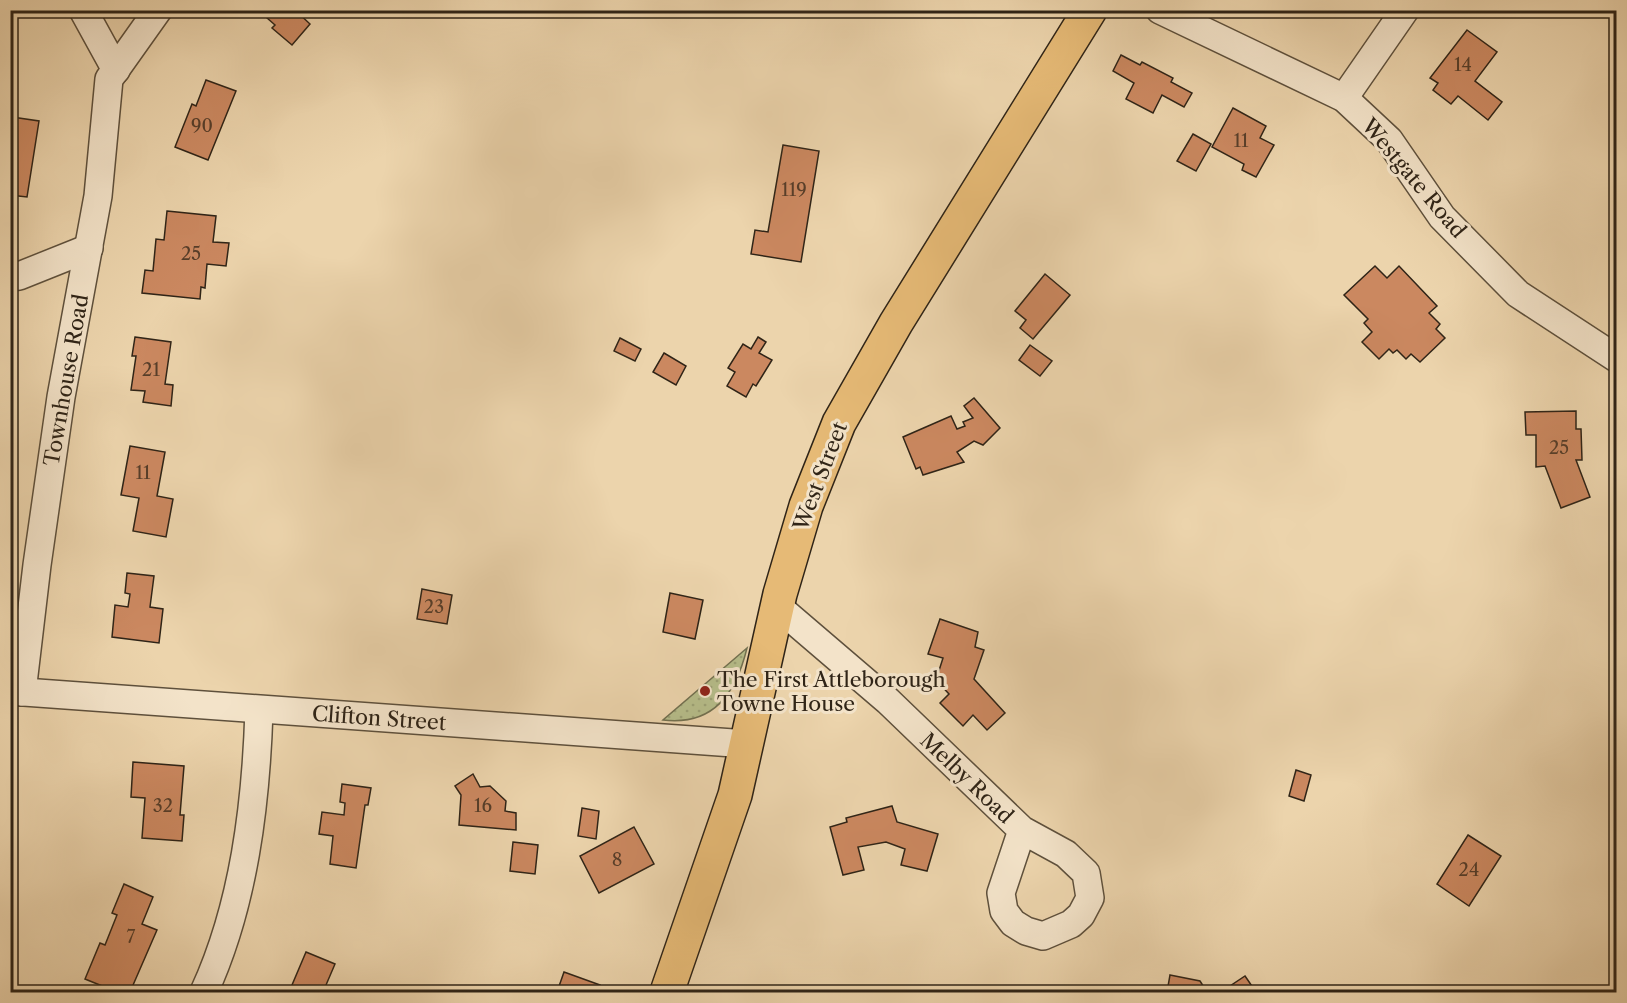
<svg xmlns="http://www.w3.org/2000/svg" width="1627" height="1003" font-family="'Libre Caslon Text',serif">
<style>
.grass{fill:url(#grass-dots);stroke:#727050;stroke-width:1.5}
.building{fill:#cb8860;stroke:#2f2417;stroke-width:1.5}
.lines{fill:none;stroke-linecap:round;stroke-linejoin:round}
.minor-casing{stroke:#5e503c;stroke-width:30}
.major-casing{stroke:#2f2417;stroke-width:36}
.minor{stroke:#f3e3c9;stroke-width:27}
.major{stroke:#e6ba76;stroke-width:33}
.poi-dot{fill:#8f2418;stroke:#f3e3c9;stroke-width:2}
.labels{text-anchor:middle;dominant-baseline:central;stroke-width:6;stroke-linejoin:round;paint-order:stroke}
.number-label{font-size:18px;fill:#563d29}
.street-label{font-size:21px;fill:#2f2417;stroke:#f3e3c9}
.poi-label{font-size:21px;fill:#2f2417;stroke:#f3e3c9;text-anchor:start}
</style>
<defs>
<pattern id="grass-dots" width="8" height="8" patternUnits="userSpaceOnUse" patternTransform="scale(1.5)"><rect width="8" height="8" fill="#b6bd8a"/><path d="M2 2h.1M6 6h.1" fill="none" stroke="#9da276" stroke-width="1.8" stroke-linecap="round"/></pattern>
</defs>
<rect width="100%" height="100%" fill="#ecd4ac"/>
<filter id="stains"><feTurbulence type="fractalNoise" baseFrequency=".00333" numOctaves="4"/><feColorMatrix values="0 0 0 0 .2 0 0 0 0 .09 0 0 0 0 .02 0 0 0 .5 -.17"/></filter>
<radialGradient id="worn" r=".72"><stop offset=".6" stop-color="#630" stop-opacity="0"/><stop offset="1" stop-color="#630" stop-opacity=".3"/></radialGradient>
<path class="grass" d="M747,648c-11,45 -33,78 -84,72z"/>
<g class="building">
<polygon points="258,10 295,10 310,24 292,45 272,28 275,25"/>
<polygon points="1467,30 1497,52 1475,81 1502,102 1488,120 1458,96 1451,104 1433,90 1438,83 1430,78"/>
<polygon points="1121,55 1140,65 1142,62 1173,78 1171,82 1192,93 1184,107 1162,95 1153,113 1126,99 1134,83 1113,71"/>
<polygon points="206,80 236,91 208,160 175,147 192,104 196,106"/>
<polygon points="1233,108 1266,126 1260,138 1274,145 1256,177 1242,170 1244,164 1212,147"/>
<polygon points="12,117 39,121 27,197 10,195"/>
<polygon points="1193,134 1211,144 1196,171 1177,161"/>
<polygon points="783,145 819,151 801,262 751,254 755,230 768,232"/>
<polygon points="167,211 216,216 213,242 229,243 226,266 207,264 205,288 201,287 200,299 142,293 145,270 153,271 156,239 164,240"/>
<polygon points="1375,266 1387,278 1399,266 1437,306 1429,313 1440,324 1436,329 1445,338 1420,362 1411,354 1406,359 1397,350 1393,353 1389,349 1379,359 1362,342 1372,332 1364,323 1368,319 1344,295"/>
<polygon points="1045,274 1070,295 1033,339 1020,328 1026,320 1015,311"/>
<polygon points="135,337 171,342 165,384 173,385 171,406 143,402 145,391 131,390 136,356 132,356"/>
<polygon points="758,337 766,342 759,353 772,360 756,386 753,384 746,397 727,386 735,372 728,368 743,344 751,349"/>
<polygon points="620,338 641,349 635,361 614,351"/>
<polygon points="1030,345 1052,361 1040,376 1019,360"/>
<polygon points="664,353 686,366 676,385 653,372"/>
<polygon points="974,398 1000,428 983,445 974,441 957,452 964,462 923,475 920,467 916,469 903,437 951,416 957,429 965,426 963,422 973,418 964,406"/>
<polygon points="1576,411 1576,429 1581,429 1582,460 1576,460 1590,497 1561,508 1545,466 1536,467 1536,435 1526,435 1525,412"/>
<polygon points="130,446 165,452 157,496 173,499 166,537 133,531 139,498 121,495"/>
<polygon points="127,573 154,576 150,607 163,609 159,643 112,637 115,605 128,607 130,594 125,593"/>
<polygon points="422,589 452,595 447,624 417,619"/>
<polygon points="670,593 703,600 695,639 663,632"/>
<polygon points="940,619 978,632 975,647 984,650 974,679 1005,713 987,730 973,715 963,726 940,703 949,694 936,680 943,658 928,654"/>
<polygon points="133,762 184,766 180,815 184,815 182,841 142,838 145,798 131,797"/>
<polygon points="1296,770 1311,775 1304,801 1289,796"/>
<polygon points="473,774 480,787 490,786 506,801 505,811 516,813 516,830 459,825 461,795 455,786"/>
<polygon points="342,784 371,788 368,805 365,805 356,868 330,864 333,836 319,834 322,812 344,815 345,803 340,802"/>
<polygon points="892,806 897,822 938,834 927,871 901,865 905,849 886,842 858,847 864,870 843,875 830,827 847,822 846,818"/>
<polygon points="582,808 599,811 596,839 578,836"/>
<polygon points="634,827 654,864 599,893 580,856"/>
<polygon points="1468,835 1501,856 1469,906 1437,884"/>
<polygon points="513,842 538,845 535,874 510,871"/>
<polygon points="124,884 153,897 142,924 157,930 130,992 117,992 85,979 100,943 105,945 117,915 112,913"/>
<polygon points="306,952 335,964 323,992 276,992 278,988 289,992"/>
<polygon points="564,972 600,985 597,992 557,992"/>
<polygon points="1170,975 1200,981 1207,992 1167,992"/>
<polygon points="1245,976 1256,992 1221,992"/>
<polygon points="1295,986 1299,992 1286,992"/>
</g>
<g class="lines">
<defs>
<g id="minor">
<polyline points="83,10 116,70"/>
<polyline points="1160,10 1344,98 1389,140 1442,217 1518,294 1616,358"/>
<polyline points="1344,98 1405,10"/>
<polyline points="10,277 19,276 89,248"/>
<polyline points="777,606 888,701 1022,830 1066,854 1086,873 1090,898 1081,915 1071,924 1043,936 1026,931 1013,923 1004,911 1001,893 1022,830"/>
<polyline points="10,691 747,744"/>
<polyline points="22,692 37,565 61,397 98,196 109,79 158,10"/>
<path d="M204,992c40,-87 52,-187 55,-282"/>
</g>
<polyline id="major" points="667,992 735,795 780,594 806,506 839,423 896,323 1090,10"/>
</defs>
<use href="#minor" class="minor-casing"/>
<use href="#major" class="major-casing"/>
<use href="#minor" class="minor"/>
<use href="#major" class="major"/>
</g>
<circle class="poi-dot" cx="705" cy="691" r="6"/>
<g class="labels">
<g class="number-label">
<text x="1463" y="65">14</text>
<text x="202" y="126">90</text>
<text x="1241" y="141">11</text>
<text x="794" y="190">119</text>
<text x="191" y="254">25</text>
<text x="151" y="370">21</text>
<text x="1559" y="448">25</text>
<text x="143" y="473">11</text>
<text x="434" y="607">23</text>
<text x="163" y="806">32</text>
<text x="483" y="806">16</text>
<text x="617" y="860">8</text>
<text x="1469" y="870">24</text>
<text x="131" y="937">7</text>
</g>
<g class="street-label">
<text transform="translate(1414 178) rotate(50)">Westgate Road</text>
<text transform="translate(66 380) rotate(-80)">Townhouse Road</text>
<text transform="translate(820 476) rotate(-69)">West Street</text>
<text transform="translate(379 718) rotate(4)">Clifton Street</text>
<text transform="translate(967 778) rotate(44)">Melby Road</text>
</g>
<g class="poi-label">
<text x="717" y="679">The First Attleborough<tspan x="717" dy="24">Towne House</tspan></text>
</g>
</g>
<rect width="1627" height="1003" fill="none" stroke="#ecd4ac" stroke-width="36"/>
<rect x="12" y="12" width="1603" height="979" fill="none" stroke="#2f2417" stroke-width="3"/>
<rect x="18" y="18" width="1591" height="967" fill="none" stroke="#2f2417" stroke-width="1.5"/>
<rect width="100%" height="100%" filter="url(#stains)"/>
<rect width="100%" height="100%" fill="url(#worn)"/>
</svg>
